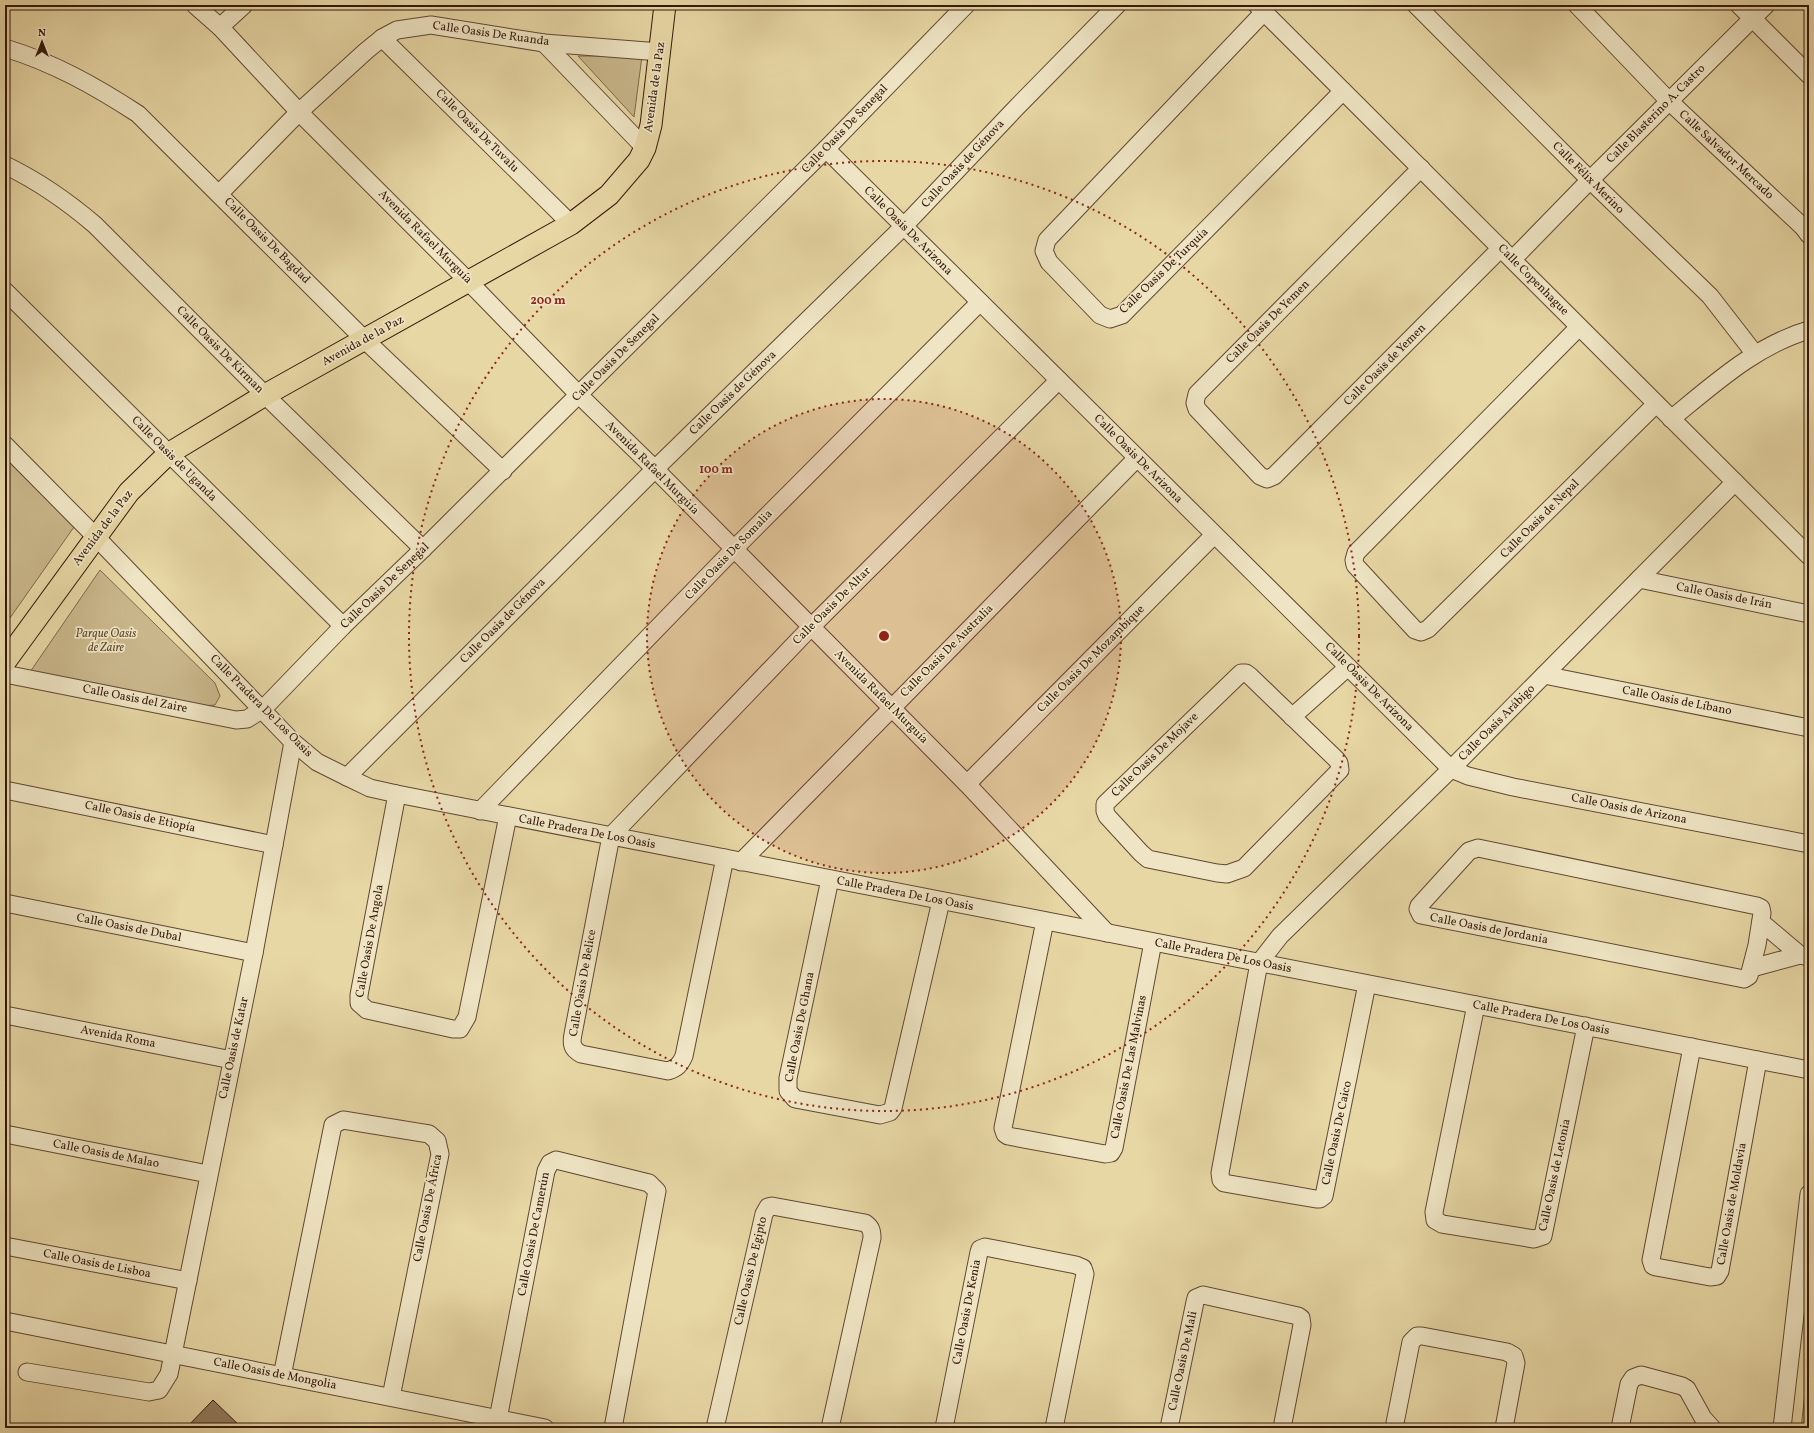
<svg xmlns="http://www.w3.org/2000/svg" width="1814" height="1433" font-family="Vollkorn,serif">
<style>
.green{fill:#c9b78b;stroke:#7e684a}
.building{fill:#917b5b;stroke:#34180a}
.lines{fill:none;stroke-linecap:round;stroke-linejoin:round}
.minor-casing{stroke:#614831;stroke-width:19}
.major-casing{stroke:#34180a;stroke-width:23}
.minor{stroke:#efe5c4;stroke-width:17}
.major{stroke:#e7d7a5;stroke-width:21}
.ring{fill:none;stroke:#8f2418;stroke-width:2;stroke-dasharray:2 4}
.labels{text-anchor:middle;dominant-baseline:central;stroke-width:3.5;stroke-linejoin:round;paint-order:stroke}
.street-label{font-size:12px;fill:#34180a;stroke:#efe5c4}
.park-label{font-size:12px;font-style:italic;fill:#614831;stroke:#efe5c4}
.centre{fill:#8f2418;stroke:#efe5c4;stroke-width:2}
.ring-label{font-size:12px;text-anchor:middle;font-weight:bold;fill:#8f2418;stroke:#efe5c4;stroke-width:3.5;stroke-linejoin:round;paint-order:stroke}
</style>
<rect width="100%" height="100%" fill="#e7d7a5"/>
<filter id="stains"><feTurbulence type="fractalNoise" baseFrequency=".005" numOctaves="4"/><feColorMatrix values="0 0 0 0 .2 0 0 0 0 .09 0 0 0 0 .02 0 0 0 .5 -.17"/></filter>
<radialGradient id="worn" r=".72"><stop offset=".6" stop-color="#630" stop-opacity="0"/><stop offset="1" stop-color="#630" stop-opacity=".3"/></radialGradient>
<g class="green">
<polygon points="578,56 642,56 634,117"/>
<polygon points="5,458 74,527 5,625"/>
<polygon points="100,570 215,683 220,696 215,705 202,706 30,672"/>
<polygon points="1809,1358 1809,1428 1801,1428"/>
</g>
<polygon class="building" points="213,1400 242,1428 186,1428"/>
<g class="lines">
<defs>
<g id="minor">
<polyline points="195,5 220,27 299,112 469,282 579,395 655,469 967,784 1107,933"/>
<polyline points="1257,5 1809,556"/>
<polyline points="1416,5 1590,180 1710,296 1755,354"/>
<polyline points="1577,5 1669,101 1803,227 1809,235"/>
<polyline points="1739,5 1809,75"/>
<polyline points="1264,12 1047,240 1044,251 1049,262 1100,315 1110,319 1122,315 1343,91"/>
<polyline points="220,27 244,5"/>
<polyline points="382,38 571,224"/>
<polyline points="544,43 645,148"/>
<path d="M5,48c49,15 90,38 133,66l227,226 138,131"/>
<polyline points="826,149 1451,769 1468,776 1513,787 1809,844"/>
<path d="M5,165c33,16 62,36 90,60l170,170 158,154"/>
<polyline points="1421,168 1197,394 1195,403 1197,409 1260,476 1267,479 1274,476 1501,248"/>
<polyline points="220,193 299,112 366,51 382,38 397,30 431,25 544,43 660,52"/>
<polyline points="1513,259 1590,180 1766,5"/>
<polyline points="5,291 343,626"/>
<polyline points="1579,327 1356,553 1354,560 1355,565 1415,630 1421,632 1428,629 1656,404"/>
<path d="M1671,419c42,-34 85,-74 138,-89"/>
<polyline points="5,445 95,536 293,742 317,762 347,777 370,788 397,794 1809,1070"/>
<polyline points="1639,579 1809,614"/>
<polygon points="1241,673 1246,673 1250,676 1336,759 1339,763 1340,770 1244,868 1227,874 1217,873 1148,859 1141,853 1107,816 1105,811 1105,804"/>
<polyline points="5,674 236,720 247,719 263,709 343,626 423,549 826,149 966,5"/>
<polyline points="1544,675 1809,728"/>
<polyline points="1292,717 1348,667"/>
<polyline points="347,777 655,469 904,226 1015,109 1117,5"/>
<polyline points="967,784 1214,535"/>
<polyline points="5,790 274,845"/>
<polyline points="397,794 359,995 359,1003 367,1010 453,1029 460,1029 467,1017 508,816"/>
<polyline points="480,811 734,549 980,302"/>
<polygon points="1478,848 1757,906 1761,908 1762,913 1757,945 1749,976 1744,979 1421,915 1418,909 1419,906 1469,851"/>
<path d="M725,858l-41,198c-4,9 -7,12 -16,15l-87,-17c-9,-5 -10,-10 -8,-20l38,-198 200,-209 248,-247"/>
<polyline points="741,862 1137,458"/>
<polyline points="830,879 788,1078 788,1091 795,1099 880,1115 890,1112 893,1108 941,901"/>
<polyline points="5,903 254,953"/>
<polyline points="1045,921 1003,1128 1005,1134 1008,1136 1105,1154 1111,1153 1114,1148 1153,942"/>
<polyline points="1761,922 1800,955"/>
<polyline points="1752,968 1800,955 1809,957"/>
<polyline points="1367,984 1324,1196 1320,1199 1316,1199 1224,1183 1221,1180 1220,1173 1259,963 1280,936 1451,769 1735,482"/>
<polyline points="1476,1005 1434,1212 1435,1220 1442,1224 1534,1239 1543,1236 1586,1026"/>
<polyline points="5,1015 232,1060"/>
<polyline points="1692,1047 1651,1260 1653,1266 1656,1267 1710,1277 1717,1276 1720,1271 1758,1060"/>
<polyline points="5,1134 208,1174"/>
<polyline points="5,1246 188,1281"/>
<polyline points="5,1321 545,1428"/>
<polyline points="27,1372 149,1392 159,1390 169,1374 254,953 293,742"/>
<polyline points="282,1376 333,1125 343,1120 429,1134 437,1141 440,1154 391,1397"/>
<polyline points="498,1419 546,1171 550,1163 556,1160 649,1183 657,1191 613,1428"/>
<path d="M715,1428l49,-214 4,-7 4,-1 93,17c6,4 7,8 7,15l-42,190"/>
<polyline points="944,1428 979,1252 980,1249 985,1247 1076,1265 1083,1268 1085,1274 1054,1428"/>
<polyline points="1169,1428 1195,1302 1196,1298 1203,1295 1298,1316 1301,1318 1302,1325 1282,1428"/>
<polyline points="1394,1428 1411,1342 1417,1336 1422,1336 1507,1352 1514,1356 1516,1363 1504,1428"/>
<polyline points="1620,1428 1629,1384 1633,1378 1641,1375 1682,1386 1687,1389 1703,1418 1712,1428"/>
<polyline points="1782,1428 1809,1194"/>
</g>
<polyline id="major" points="5,662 129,492 168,454 265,395 571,224 609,195 639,160 645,148 651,125 665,5"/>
</defs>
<use href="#minor" class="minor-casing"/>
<use href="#major" class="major-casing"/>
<use href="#minor" class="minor"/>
<use href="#major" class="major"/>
</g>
<circle cx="884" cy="636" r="237" fill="#8f2418" fill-opacity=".12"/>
<g class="ring">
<circle cx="884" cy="636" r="237"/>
<circle cx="884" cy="636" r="475"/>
</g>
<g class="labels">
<g class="street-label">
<text transform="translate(491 34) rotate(8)">Calle Oasis De Ruanda</text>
<text transform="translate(655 87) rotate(-82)">Avenida de la Paz</text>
<text transform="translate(1656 114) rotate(-45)">Calle Blasterino A. Castro</text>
<text transform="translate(845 129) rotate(-46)">Calle Oasis De Senegal</text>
<text transform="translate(477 131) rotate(45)">Calle Oasis De Tuvalu</text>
<text transform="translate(1726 155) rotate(43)">Calle Salvador Mercado</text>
<text transform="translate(963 164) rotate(-47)">Calle Oasis de Génova</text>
<text transform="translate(1588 178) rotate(45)">Calle Félix Merino</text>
<text transform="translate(908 231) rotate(45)">Calle Oasis De Arizona</text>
<text transform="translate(425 237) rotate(45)">Avenida Rafael Murguía</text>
<text transform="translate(267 241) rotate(45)">Calle Oasis De Bagdad</text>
<text transform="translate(1164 271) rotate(-44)">Calle Oasis De Turquía</text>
<text transform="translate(1533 280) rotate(45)">Calle Copenhague</text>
<text transform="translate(1268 322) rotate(-45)">Calle Oasis De Yemen</text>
<text transform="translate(363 341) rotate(-29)">Avenida de la Paz</text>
<text transform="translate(220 350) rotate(45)">Calle Oasis De Kirman</text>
<text transform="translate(616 358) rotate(-45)">Calle Oasis De Senegal</text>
<text transform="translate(1385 365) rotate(-45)">Calle Oasis de Yemen</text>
<text transform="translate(733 393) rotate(-44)">Calle Oasis de Génova</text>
<text transform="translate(174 459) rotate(45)">Calle Oasis de Uganda</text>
<text transform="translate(1138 459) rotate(45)">Calle Oasis De Arizona</text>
<text transform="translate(652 468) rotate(45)">Avenida Rafael Murguía</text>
<text transform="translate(1540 519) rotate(-45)">Calle Oasis de Nepal</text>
<text transform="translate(103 528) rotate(-53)">Avenida de la Paz</text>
<text transform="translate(729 555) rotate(-46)">Calle Oasis De Somalia</text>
<text transform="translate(385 586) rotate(-44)">Calle Oasis De Senegal</text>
<text transform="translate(1724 596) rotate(11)">Calle Oasis de Irán</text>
<text transform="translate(832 606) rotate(-45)">Calle Oasis De Altar</text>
<text transform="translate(503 621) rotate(-45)">Calle Oasis de Génova</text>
<text transform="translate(947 651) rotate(-45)">Calle Oasis De Australia</text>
<text transform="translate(1091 659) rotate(-45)">Calle Oasis De Mozambique</text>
<text transform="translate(1369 687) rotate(45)">Calle Oasis De Arizona</text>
<text transform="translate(881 697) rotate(45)">Avenida Rafael Murguía</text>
<text transform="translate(135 699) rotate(11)">Calle Oasis del Zaire</text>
<text transform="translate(1677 701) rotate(11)">Calle Oasis de Líbano</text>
<text transform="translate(261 706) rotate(45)">Calle Pradera De Los Oasis</text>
<text transform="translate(1497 723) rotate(-45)">Calle Oasis Arábigo</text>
<text transform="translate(1155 755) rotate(-44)">Calle Oasis De Mojave</text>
<text transform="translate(1629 809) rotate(11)">Calle Oasis de Arizona</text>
<text transform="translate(140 817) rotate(12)">Calle Oasis de Etiopía</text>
<text transform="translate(587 832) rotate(11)">Calle Pradera De Los Oasis</text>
<text transform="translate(905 894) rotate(11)">Calle Pradera De Los Oasis</text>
<text transform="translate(129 928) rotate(11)">Calle Oasis de Dubal</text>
<text transform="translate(1489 929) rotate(11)">Calle Oasis de Jordania</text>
<text transform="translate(370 941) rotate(-80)">Calle Oasis De Angola</text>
<text transform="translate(1223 956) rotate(11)">Calle Pradera De Los Oasis</text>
<text transform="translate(583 983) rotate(-80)">Calle Oasis De Belice</text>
<text transform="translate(1541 1018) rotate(11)">Calle Pradera De Los Oasis</text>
<text transform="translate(800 1027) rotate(-79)">Calle Oasis De Ghana</text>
<text transform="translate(118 1037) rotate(11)">Avenida Roma</text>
<text transform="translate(234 1048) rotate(-78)">Calle Oasis de Katar</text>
<text transform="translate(1129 1067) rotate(-79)">Calle Oasis De Las Malvinas</text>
<text transform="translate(1337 1133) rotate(-78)">Calle Oasis De Caico</text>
<text transform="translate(106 1154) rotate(11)">Calle Oasis de Malao</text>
<text transform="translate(1555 1175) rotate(-78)">Calle Oasis de Letonia</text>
<text transform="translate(1732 1204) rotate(-80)">Calle Oasis de Moldavia</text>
<text transform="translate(428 1208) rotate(-79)">Calle Oasis De África</text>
<text transform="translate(534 1234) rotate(-79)">Calle Oasis De Camerún</text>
<text transform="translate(97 1264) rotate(11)">Calle Oasis de Lisboa</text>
<text transform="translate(751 1271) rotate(-77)">Calle Oasis De Egipto</text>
<text transform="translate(967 1312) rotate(-79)">Calle Oasis De Kenia</text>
<text transform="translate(1183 1361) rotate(-78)">Calle Oasis De Mali</text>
<text transform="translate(275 1374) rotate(11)">Calle Oasis de Mongolia</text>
</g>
<g class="park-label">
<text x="106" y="634">Parque Oasis<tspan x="106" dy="14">de Zaire</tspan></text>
</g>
</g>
<circle cx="884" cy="636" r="6" class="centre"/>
<g class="ring-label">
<text x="548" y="304">200 m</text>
<text x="716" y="473">100 m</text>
</g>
<rect width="1814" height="1433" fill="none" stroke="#e7d7a5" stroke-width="20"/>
<rect x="6" y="6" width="1802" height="1421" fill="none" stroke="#34180a" stroke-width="2"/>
<rect x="10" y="10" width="1794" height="1413" fill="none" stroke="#34180a"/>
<g transform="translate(42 42)" stroke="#efe5c4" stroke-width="3" paint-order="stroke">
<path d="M0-3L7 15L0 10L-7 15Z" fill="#34180a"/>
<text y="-6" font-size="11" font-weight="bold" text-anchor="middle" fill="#34180a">N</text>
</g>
<rect width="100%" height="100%" filter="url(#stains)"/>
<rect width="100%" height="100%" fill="url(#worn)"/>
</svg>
